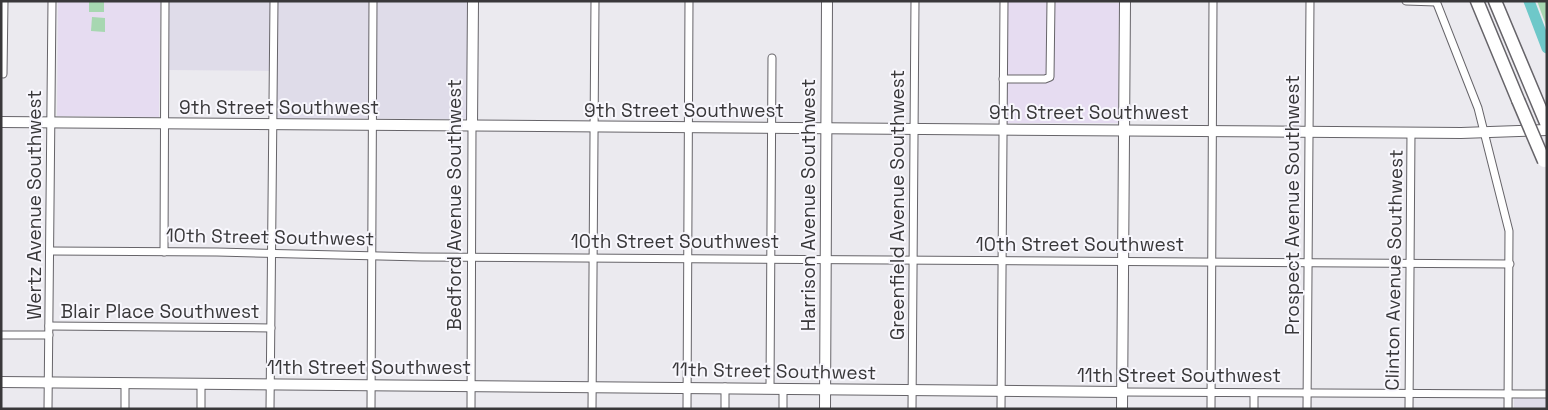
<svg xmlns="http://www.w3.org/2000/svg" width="1548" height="410" font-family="'Space Grotesk',sans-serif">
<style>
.built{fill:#dfdce9}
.education{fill:#e6dcf1}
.green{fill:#a7d7b1}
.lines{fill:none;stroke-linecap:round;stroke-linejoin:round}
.river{stroke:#6ec8c9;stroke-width:11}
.street-casing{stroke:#666469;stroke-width:9}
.secondary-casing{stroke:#666469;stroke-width:12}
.highway-casing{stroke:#666469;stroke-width:15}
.street{stroke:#fff;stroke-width:7}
.secondary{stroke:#fff;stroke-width:10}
.highway{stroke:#fff;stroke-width:12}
.highway-bridge-casing{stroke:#666469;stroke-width:15;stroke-linecap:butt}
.highway-bridge{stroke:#fff;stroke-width:12}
.labels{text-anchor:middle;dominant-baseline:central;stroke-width:4;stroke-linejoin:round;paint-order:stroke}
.street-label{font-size:19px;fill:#39383a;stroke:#f8f7fd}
</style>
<rect width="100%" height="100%" fill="#ebeaef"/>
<g class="built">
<polygon points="169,1 469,1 468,119 276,118 277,71 168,70"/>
<polygon points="1514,398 1547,399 1547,409 1514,409"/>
</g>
<g class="education">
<polygon points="58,1 160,1 159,117 57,116"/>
<polygon points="1008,2 1119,3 1118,123 1007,123"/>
</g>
<g class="green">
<rect x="89" y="1" width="15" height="11"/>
<polygon points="1537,1 1547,1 1547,28"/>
<polygon points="92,17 105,18 105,32 91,31"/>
</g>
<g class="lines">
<polyline class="river" points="1529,1 1547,48"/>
<defs>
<g id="street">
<polyline points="1406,1 1436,2"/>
<polyline points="1436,1 1478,108 1509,231 1508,409"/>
<polyline points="3,74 4,1"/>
<polyline points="1003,79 1045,79 1050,77 1051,1"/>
<polyline points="50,251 217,252 422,257 1510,264"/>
<polyline points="164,252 165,1"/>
<polyline points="49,326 271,328"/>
<polyline points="1,335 49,335"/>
<polyline points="725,387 725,409"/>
<polyline points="770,388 772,58"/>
<polyline points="1122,392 1547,394"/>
<polyline points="1254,393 1254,409"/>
<polyline points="48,409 52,1"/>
<polyline points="125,409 125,383"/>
<polyline points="201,409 201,384"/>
<polyline points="270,409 274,1"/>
<polyline points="371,409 373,1"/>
<polyline points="471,409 472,125"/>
<polyline points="592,409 595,1"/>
<polyline points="687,409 689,1"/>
<polyline points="783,409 783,388"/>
<polyline points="912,409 915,1"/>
<polyline points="1001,409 1004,1"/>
<polyline points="1211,409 1213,1"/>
<polyline points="1307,409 1310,1"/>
<polyline points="1409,409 1411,132"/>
</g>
<g id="secondary">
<polyline points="1,122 1461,133 1547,130"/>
<polyline points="472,125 473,1"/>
<polyline points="1,382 1122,392"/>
<polyline points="825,409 827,1"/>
<polyline points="1122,409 1125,1"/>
</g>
<g id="highway">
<polyline points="1477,1 1518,100"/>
<polyline points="1495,1 1547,125"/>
</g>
</defs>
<use href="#street" class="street-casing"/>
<use href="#secondary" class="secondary-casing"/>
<use href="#highway" class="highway-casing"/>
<use href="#street" class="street"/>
<use href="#secondary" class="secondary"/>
<use href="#highway" class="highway"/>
<defs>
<polyline id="highway-bridge" points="1518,100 1544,161"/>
</defs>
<use href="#highway-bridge" class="highway-bridge-casing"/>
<use href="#highway-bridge" class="highway-bridge"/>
</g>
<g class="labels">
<g class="street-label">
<text x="279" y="107">9th Street Southwest</text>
<text x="684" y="110">9th Street Southwest</text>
<text x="1089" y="112">9th Street Southwest</text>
<text transform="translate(34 205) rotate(-90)">Wertz Avenue Southwest</text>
<text transform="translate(454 205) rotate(-90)">Bedford Avenue Southwest</text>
<text transform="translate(808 205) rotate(-90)">Harrison Avenue Southwest</text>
<text transform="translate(897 205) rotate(-90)">Greenfield Avenue Southwest</text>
<text transform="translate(1292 205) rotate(-90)">Prospect Avenue Southwest</text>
<text transform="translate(270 237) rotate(1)">10th Street Southwest</text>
<text x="675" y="241">10th Street Southwest</text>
<text x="1080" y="244">10th Street Southwest</text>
<text transform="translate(1394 270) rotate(-89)">Clinton Avenue Southwest</text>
<text x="160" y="311">Blair Place Southwest</text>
<text x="369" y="367">11th Street Southwest</text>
<text transform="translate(774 371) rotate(1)">11th Street Southwest</text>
<text x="1179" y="375">11th Street Southwest</text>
</g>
</g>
<rect width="1548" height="410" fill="none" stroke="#39383a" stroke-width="5"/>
</svg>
